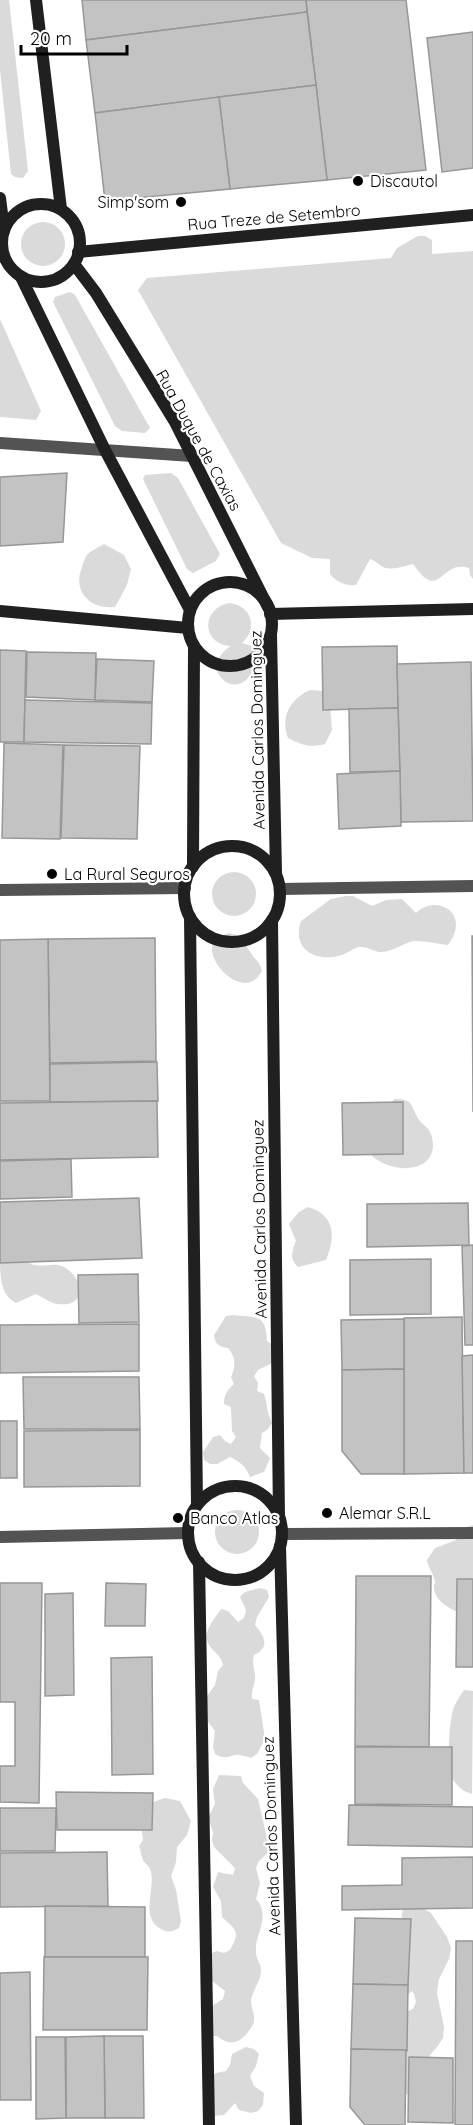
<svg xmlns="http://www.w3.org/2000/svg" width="473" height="2125" font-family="Quicksand,sans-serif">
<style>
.green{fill:#dadada}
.building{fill:#c3c3c3;stroke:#979797;stroke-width:1.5}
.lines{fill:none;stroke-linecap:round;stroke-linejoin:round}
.minor{stroke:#535353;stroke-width:12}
.tertiary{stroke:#535353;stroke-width:12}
.secondary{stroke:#202020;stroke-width:12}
.poi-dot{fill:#000;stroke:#fff;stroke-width:2}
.labels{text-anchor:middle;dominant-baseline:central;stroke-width:4.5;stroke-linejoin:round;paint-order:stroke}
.poi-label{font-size:16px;fill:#000;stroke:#fff;text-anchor:start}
.street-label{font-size:16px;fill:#000;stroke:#fff}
</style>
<rect width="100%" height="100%" fill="#fff"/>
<g class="green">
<polygon points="0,0 9,0 28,171 23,178 15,177 11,174 0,70"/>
<circle cx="43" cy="244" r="22"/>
<path d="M418,236h7l7,4v14l41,-3v328l-3,-4 -1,-7c-30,-9 -28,36 -56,-4 -9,2 -21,7 -30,3 -5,-3 -7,-6 -13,-8l-14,26c-10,1 -20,-3 -26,-11v-15l-18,-1 -31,-15 -143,-253 9,-12 244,-20 6,-10z"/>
<polygon points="70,292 75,295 150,428 145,433 122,431 115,426 53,302 55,297"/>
<polygon points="0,319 41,411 36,420 0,417"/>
<polygon points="171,473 178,478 220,554 216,561 193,573 187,569 143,479 145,475"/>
<path d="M104,544l20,11 7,14 -4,16 -12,22c-25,3 -43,-16 -33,-40 1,-4 3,-10 6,-13 4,-4 11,-7 16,-10z"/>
<path d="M229,603c23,2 29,26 13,40l12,4c8,34 -26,54 -39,20 3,-8 8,-17 16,-21 -29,-1 -31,-37 -2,-43z"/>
<path d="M310,690l14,1 6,14 2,25 -7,14c-15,4 -24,1 -37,-6 -8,-21 2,-39 22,-48z"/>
<circle cx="234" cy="894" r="22"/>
<path d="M346,896h7l19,10 14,-6 16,-1 14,14c20,-20 56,0 32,32 -10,-1 -22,-4 -32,-4 -11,0 -22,11 -35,11 -7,0 -14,-6 -22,-5 -6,1 -11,6 -17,8 -25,8 -51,-5 -41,-34l30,-22z"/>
<path d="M229,933c16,4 14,8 22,20 4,7 9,9 11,18 -19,35 -64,-17 -46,-32 3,-3 9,-4 13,-6z"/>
<path d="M394,1099c21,0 16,7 25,21 4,5 10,8 12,14 13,39 -40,44 -63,18z"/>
<path d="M308,1207c27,8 28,29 18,53l-28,7c-9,-8 -6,-17 -2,-26l-7,-17 10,-12z"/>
<path d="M0,1257c9,2 19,2 28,5 7,3 1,2 8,3 10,2 17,-3 28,2 20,11 24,41 -7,37 -6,-1 -15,-7 -21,-10l-20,9c-16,-8 -16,-27 -16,-46z"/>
<path d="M233,1315c23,3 33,-2 34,26l6,4 -1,18 -14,7 -4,6 4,7 -1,8 7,3c4,12 2,17 8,29l-4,6 -6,4 -2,15 10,10 -6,14 -14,5c-4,-11 -10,-15 -20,-20l-13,7h-7l-6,-4 -1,-8 10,-15 7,-2 5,6 6,3 5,-7 -4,-6 -1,-24 -7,-3c0,-9 3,-14 10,-20l-3,-7c5,-10 5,-20 -3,-29 -9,-1 -13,-4 -14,-13l12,-19z"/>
<circle cx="237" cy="1532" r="22"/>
<path d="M473,1525v84l-12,5c-11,-6 -26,-12 -27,-26 0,-9 3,-1 0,-10 -2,-7 -6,-11 -7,-18l8,-12 21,-8 8,-12z"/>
<path d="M260,1588l7,2 2,7 -12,20 -2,8c9,11 16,22 -1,30 -3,10 2,16 1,24 -1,8 -4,13 -3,20l7,1 6,39 -8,15 -6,4c-4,-1 -11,-4 -16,-3 -8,2 -11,4 -20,-1l-2,-7 2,-16 -9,-12 1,-23 8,-11 3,-14 5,-6c-2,-8 -5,-10 -11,-16 -13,-14 1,-28 9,-40l7,2 10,11 6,-4 2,-8 -6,-13 5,-5z"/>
<path d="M464,1690l9,1 -1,103c-8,-2 -14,-7 -19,-14 -7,-11 -4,-56 0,-70 2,-7 7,-14 11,-20z"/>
<path d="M219,1775l22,1 2,7 15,16 12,52 -11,10 -3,7 4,15 -4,16c16,18 -2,35 0,53 0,7 5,12 5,18 0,12 -9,20 -10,31 0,7 4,13 3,19 0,5 -3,8 -6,12 -9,12 -20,14 -31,4h-8l1,-29 13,-8 2,-8 -17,-13 1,-24 8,-3 7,2 6,-3c11,-20 6,-19 -8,-33l-1,-16 -8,-14 5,-15 15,3 2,-7 -21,-21 -2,-7 1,-8 -5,-14 7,-14 -2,-15z"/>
<path d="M165,1798l15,3 11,20 -4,14 -10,12 -1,15 -5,14 5,14 5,31 -2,7c-7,4 -11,5 -18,1 -21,-11 -6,-39 -10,-57 -1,-6 -5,-7 -8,-12 -2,-4 -2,-9 -4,-14l4,-6 -2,-16 9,-21z"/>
<polygon points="403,1907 424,1909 431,1913 447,1937 451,1948 449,1959 439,1979 437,1993 444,2027 443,2038 437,2047 430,2055 425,2076 410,2095 400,2093 406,2012 413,2009 416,2002 414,1994 412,1991 403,1999 401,1922"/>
<polygon points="246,2047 254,2049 259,2054 256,2066 250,2076 254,2086 264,2093 263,2105 258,2111 251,2113 239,2110 235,2103 224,2115 212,2116 210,2078 216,2073 226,2071 230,2065 232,2054"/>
</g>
<g class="building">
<polygon points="82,0 306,0 307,12 86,40"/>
<polygon points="306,0 406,0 426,170 327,180"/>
<polygon points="307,12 316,85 95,113 86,40"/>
<polygon points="473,32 473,168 442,172 427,38"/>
<polygon points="316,85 327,180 230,189 219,97"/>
<polygon points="219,97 230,189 105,201 95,113"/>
<polygon points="67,473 63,542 0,546 0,477"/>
<polygon points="397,646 398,708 323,710 322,647"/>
<polygon points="0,650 26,651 24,742 0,742"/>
<polygon points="27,652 96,653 95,700 26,697"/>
<polygon points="97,659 154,661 152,702 95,700"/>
<polygon points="471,662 473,821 401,822 397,664"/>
<polygon points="25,700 152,703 151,744 24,742"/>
<polygon points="398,708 400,771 350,772 349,709"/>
<polygon points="4,743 63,745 60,839 2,838"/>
<polygon points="64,745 140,746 137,839 61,838"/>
<polygon points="400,771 401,826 339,829 337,774"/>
<polygon points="472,936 473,936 473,1112"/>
<polygon points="155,938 156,1061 50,1063 48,939"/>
<polygon points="48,939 50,1101 0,1101 0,940"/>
<polygon points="157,1062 158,1101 50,1102 50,1064"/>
<polygon points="157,1101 158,1157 0,1160 0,1103"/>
<polygon points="403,1102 403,1154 343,1155 342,1103"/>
<polygon points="71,1159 72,1197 0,1199 0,1161"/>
<polygon points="139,1198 142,1258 0,1263 0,1202"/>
<polygon points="468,1203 469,1245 367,1247 367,1204"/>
<polygon points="473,1245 473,1345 465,1345 462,1246"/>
<polygon points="431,1259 431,1314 350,1315 350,1260"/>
<polygon points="138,1274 139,1322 79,1323 78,1275"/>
<polygon points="462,1317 464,1473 404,1474 404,1318"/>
<polygon points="404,1319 404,1369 342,1370 341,1320"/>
<polygon points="139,1324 139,1371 0,1373 0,1325"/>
<polygon points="473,1355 473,1473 464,1473 462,1356"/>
<polygon points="404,1369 404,1474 361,1474 342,1451 342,1370"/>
<polygon points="23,1377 139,1377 140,1429 24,1429"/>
<rect x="0" y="1421" width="17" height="57"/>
<polygon points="140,1430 140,1486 24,1487 24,1431"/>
<polygon points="356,1576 431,1576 429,1747 355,1746"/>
<polygon points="457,1579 473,1579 473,1667 456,1667"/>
<polygon points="0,1583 42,1583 39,1803 0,1802 0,1766 15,1766 15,1702 0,1702"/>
<polygon points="106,1583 146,1584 145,1626 105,1626"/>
<polygon points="73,1593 74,1695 45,1696 45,1594"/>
<polygon points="152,1657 153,1774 112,1775 111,1658"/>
<polygon points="355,1747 452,1747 452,1805 355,1804"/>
<polygon points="56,1792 153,1793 152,1830 57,1830"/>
<polygon points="349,1805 473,1807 473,1847 348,1845"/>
<polygon points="0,1808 56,1808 55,1851 0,1851"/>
<polygon points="107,1852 108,1906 0,1907 0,1853"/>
<polygon points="473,1857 473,1908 342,1910 342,1886 402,1885 402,1858"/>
<polygon points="45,1906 145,1907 145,1957 45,1957"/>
<polygon points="355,1918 411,1919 408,1985 353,1984"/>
<polygon points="456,1941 473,1941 473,2125 455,2125"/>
<polygon points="44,1957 148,1957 147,2030 43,2030"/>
<polygon points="30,1972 31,2100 0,2100 0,1973"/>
<polygon points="353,1984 408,1985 407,2051 351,2049"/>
<polygon points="104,2036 143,2036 144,2118 105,2118"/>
<polygon points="104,2036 105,2118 66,2118 66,2037"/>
<polygon points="36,2037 65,2037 66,2118 36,2119"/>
<polygon points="351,2049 406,2050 405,2125 365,2125 350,2107"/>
<polygon points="409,2057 453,2058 453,2123 408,2122"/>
</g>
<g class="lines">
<g class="minor">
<polyline points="0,443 192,456"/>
<polyline points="280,889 473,886"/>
<polyline points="282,1534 473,1533"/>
</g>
<g class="tertiary">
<polyline points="0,890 185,888"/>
<polyline points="0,1537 188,1533"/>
</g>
<g class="secondary">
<polyline points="36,0 61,209"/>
<polyline points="0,198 4,229"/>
<circle cx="41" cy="243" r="39"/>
<polyline points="78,252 473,215"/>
<polyline points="74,264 96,293 175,422 268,607"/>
<polyline points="21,277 105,450 190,610"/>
<circle cx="230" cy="624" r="42"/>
<polyline points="0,611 188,628"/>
<polyline points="270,614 473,609"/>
<polyline points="271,635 276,873"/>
<circle cx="232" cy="894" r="48"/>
<polyline points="193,867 194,646"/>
<polyline points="190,917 197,1505"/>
<polyline points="272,920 279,1517"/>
<circle cx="235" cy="1533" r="47"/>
<polyline points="280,1546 296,2125"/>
<polyline points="199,1562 209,2125"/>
</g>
</g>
<g class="poi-dot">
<circle cx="358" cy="181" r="6"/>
<circle cx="181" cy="202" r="6"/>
<circle cx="52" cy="874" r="6"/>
<circle cx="327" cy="1513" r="6"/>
<circle cx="178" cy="1518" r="6"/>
</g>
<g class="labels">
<g class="poi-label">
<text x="370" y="181">Discautol</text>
<text x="169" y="202" text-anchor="end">Simp'som</text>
<text x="64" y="874">La Rural Seguros</text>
<text x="339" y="1513">Alemar S.R.L</text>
<text x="190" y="1518">Banco Atlas</text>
</g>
<g class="street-label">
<text transform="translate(274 217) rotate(-5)">Rua Treze de Setembro</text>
<text transform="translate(199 440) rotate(61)">Rua Duque de Caxias</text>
<text transform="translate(257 730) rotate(-91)">Avenida Carlos Dominguez</text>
<text transform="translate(259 1219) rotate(-91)">Avenida Carlos Dominguez</text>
<text transform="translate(271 1836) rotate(-92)">Avenida Carlos Dominguez</text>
</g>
</g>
<path d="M21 45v9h106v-9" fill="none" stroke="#000000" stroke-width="3"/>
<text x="30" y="45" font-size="18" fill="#000000" stroke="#ffffff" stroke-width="4.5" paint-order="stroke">20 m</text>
</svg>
